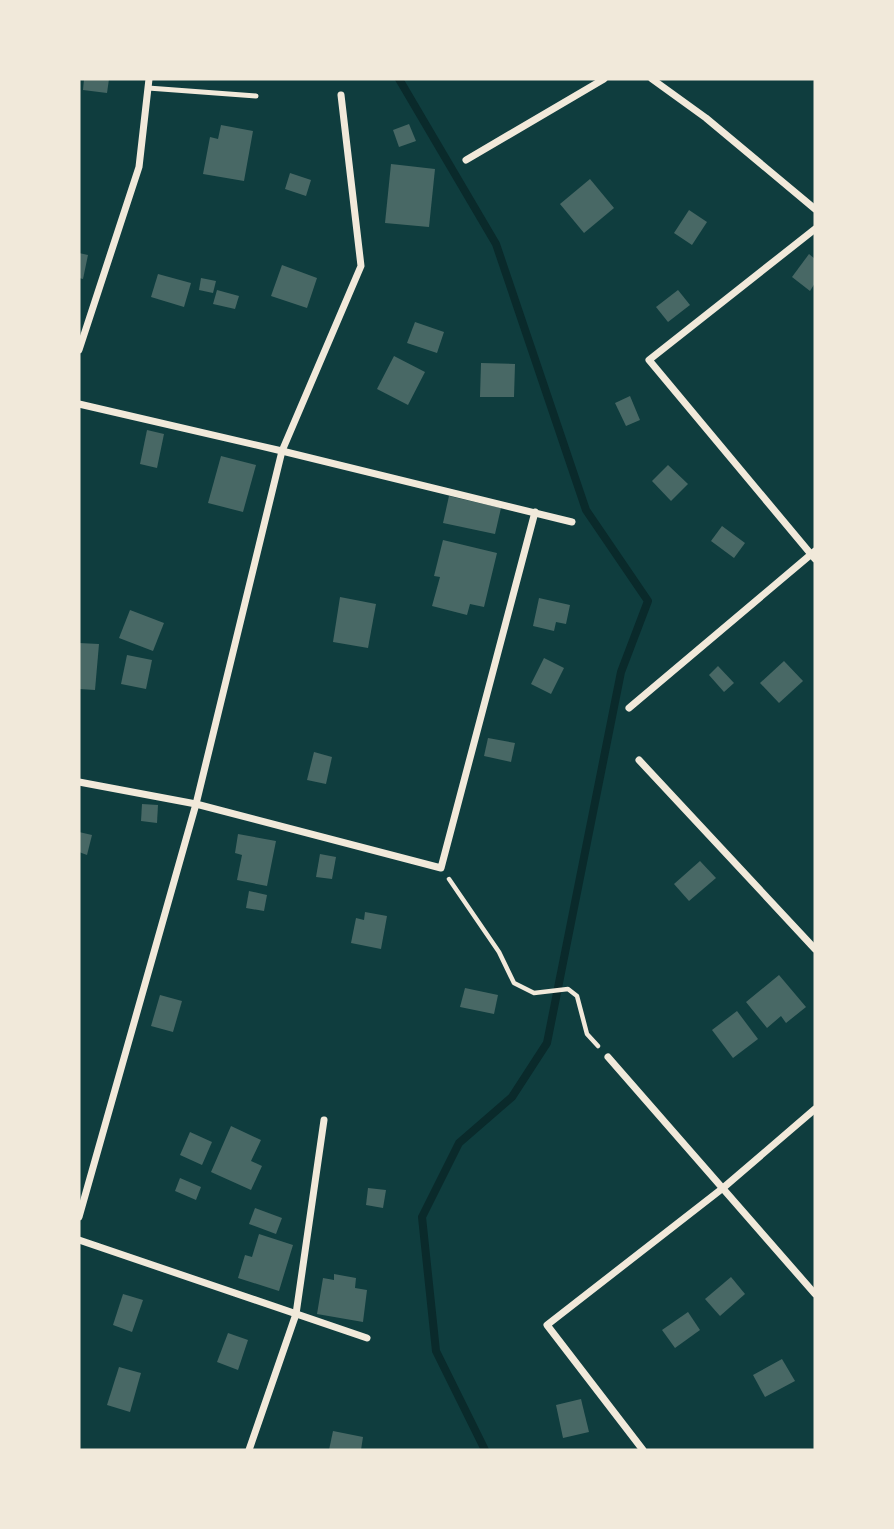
<svg xmlns="http://www.w3.org/2000/svg" width="894" height="1529" font-family="Ubuntu,sans-serif">
<style>
.lines{fill:none;stroke-linecap:round;stroke-linejoin:round}
.stream{stroke:#0a2a2b;stroke-width:8}
.building{fill:#486865}
.path{stroke:#f1e9da;stroke-width:4.5}
.service{stroke:#f1e9da;stroke-width:5}
.minor{stroke:#f1e9da;stroke-width:7}
</style>
<rect width="100%" height="100%" fill="#0f3d3e"/>
<g class="lines">
<polyline class="stream" points="399,79 496,244 586,510 648,601 621,672 547,1043 512,1097 459,1143 422,1217 436,1351 485,1450"/>
</g>
<g class="building">
<polygon points="84,79 109,79 107,93 83,90"/>
<polygon points="409,124 416,141 399,147 393,130"/>
<polygon points="221,125 253,131 244,181 203,174 210,137 218,139"/>
<polygon points="391,164 435,169 429,227 385,223"/>
<polygon points="290,173 311,180 306,196 285,189"/>
<polygon points="590,179 614,208 584,233 560,204"/>
<polygon points="689,210 707,222 692,245 674,233"/>
<polygon points="79,253 88,255 83,279 79,278"/>
<polygon points="809,254 815,259 815,283 810,291 792,277"/>
<polygon points="282,265 317,278 307,308 271,296"/>
<polygon points="158,274 191,283 184,307 151,297"/>
<polygon points="201,278 216,281 213,293 199,290"/>
<polygon points="217,290 239,296 235,309 213,304"/>
<polygon points="678,290 690,305 668,322 656,307"/>
<polygon points="415,322 444,332 437,353 407,343"/>
<polygon points="394,356 425,372 408,405 377,389"/>
<polygon points="481,363 515,364 514,397 480,397"/>
<polygon points="630,396 640,420 626,426 615,403"/>
<polygon points="147,430 164,434 157,468 140,464"/>
<polygon points="221,456 256,465 243,512 208,503"/>
<polygon points="668,465 688,484 671,501 652,481"/>
<polygon points="449,496 501,508 495,534 443,523"/>
<polygon points="722,526 745,543 734,558 711,541"/>
<polygon points="443,540 497,553 484,607 470,604 467,615 432,606 440,577 434,576"/>
<polygon points="340,597 376,604 368,648 333,642"/>
<polygon points="539,598 570,605 566,624 556,622 554,631 533,626"/>
<polygon points="130,610 164,623 153,651 119,638"/>
<polygon points="79,643 99,644 95,690 79,689"/>
<polygon points="127,655 152,660 146,689 121,684"/>
<polygon points="544,658 564,668 551,694 531,684"/>
<polygon points="784,661 803,681 779,703 760,683"/>
<polygon points="718,666 734,683 724,692 709,675"/>
<polygon points="488,738 515,743 511,762 484,756"/>
<polygon points="314,752 332,757 326,784 307,780"/>
<polygon points="142,804 158,805 157,823 141,821"/>
<polygon points="79,832 92,835 87,855 79,852"/>
<polygon points="238,834 276,841 267,886 237,880 242,855 235,853"/>
<polygon points="320,854 336,857 332,879 316,877"/>
<polygon points="700,861 716,878 689,901 674,884"/>
<polygon points="249,891 267,895 264,911 246,908"/>
<polygon points="365,912 387,916 381,949 351,943 356,918 364,920"/>
<polygon points="779,975 806,1007 786,1023 781,1016 767,1028 746,1002"/>
<polygon points="465,988 498,995 494,1014 460,1007"/>
<polygon points="160,995 182,1001 173,1032 151,1026"/>
<polygon points="737,1011 758,1039 733,1058 712,1030"/>
<polygon points="231,1126 261,1140 251,1161 262,1166 251,1190 211,1172"/>
<polygon points="190,1132 212,1142 202,1165 180,1155"/>
<polygon points="180,1178 201,1187 196,1200 175,1191"/>
<polygon points="368,1188 386,1190 383,1208 366,1205"/>
<polygon points="255,1208 282,1218 276,1234 249,1224"/>
<polygon points="259,1234 293,1245 279,1291 238,1278 245,1255 252,1257"/>
<polygon points="334,1274 356,1278 355,1288 367,1290 363,1322 317,1314 323,1278 334,1280"/>
<polygon points="731,1277 745,1294 720,1316 705,1299"/>
<polygon points="123,1294 143,1300 132,1332 113,1325"/>
<polygon points="688,1312 700,1330 675,1348 662,1330"/>
<polygon points="228,1333 248,1340 238,1370 217,1362"/>
<polygon points="782,1359 795,1381 765,1397 753,1375"/>
<polygon points="119,1367 141,1373 130,1412 107,1405"/>
<polygon points="581,1399 589,1432 563,1438 556,1405"/>
<polygon points="333,1431 363,1437 361,1450 329,1450"/>
</g>
<g class="lines">
<polyline class="path" points="449,879 499,952 514,983 534,993 568,989 577,996 587,1034 598,1046"/>
<polyline class="service" points="148,88 256,96"/>
<g class="minor">
<polyline points="652,79 706,118 815,209"/>
<polyline points="466,160 604,79"/>
<polyline points="815,229 649,360 815,559"/>
<polyline points="79,350 139,167 149,79"/>
<polyline points="79,404 282,451 572,522"/>
<polyline points="629,708 815,551"/>
<polyline points="639,760 815,949"/>
<polyline points="79,782 196,804 441,868 535,512"/>
<polyline points="608,1057 815,1294"/>
<polyline points="79,1217 196,804 282,451 361,266 341,95"/>
<polyline points="79,1240 367,1338"/>
<polyline points="249,1450 296,1314 324,1120"/>
<polyline points="643,1450 547,1325 723,1188 815,1109"/>
</g>
</g>
<rect width="894" height="1529" fill="none" stroke="#f1e9da" stroke-width="161"/>
</svg>
